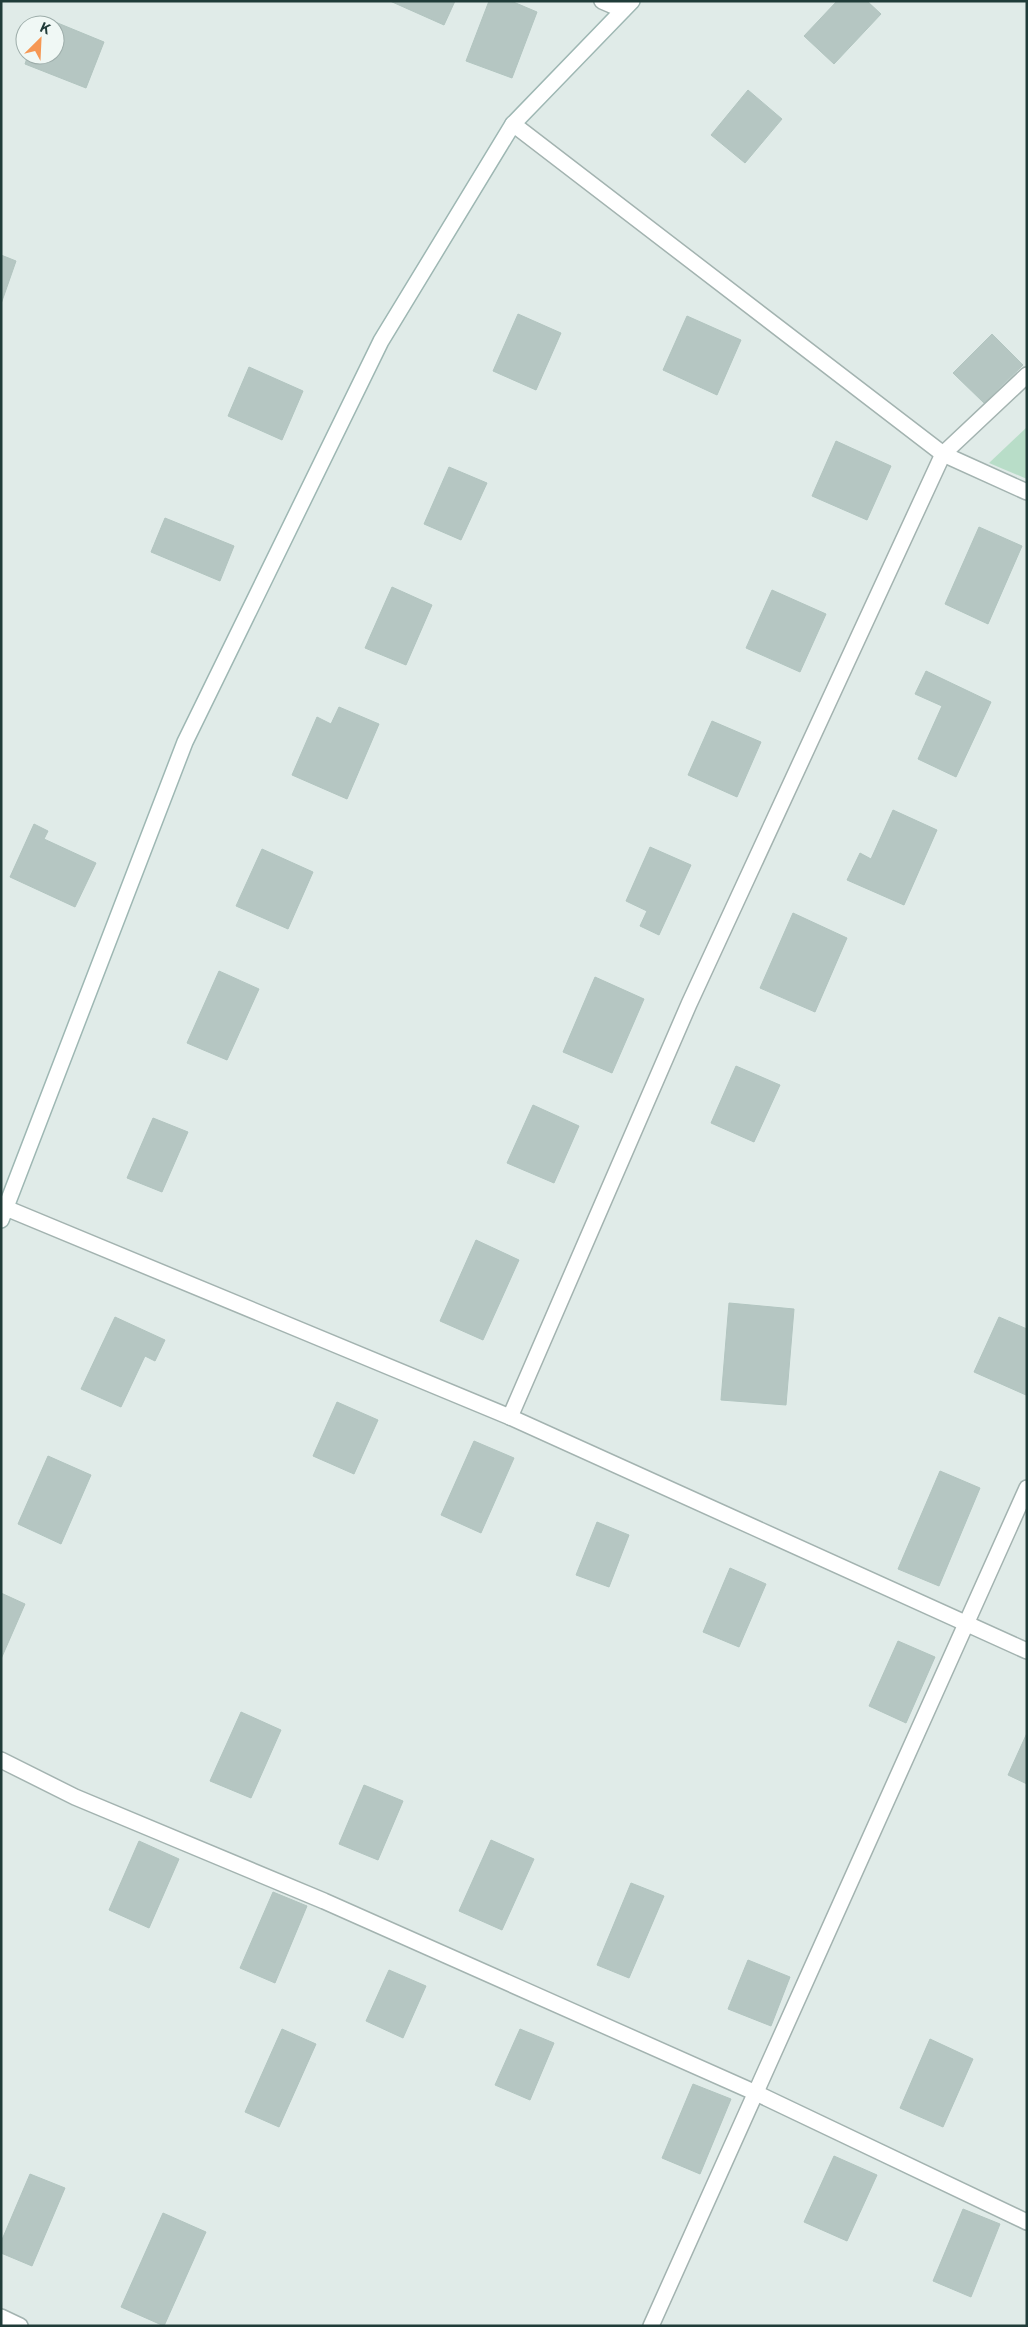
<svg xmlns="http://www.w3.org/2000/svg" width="1028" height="2327" font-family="'Public Sans',sans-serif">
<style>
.green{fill:#b8ddc8}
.building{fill:#b5c6c2;stroke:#b2c5c0}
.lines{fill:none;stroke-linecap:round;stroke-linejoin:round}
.street-casing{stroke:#a3b3b0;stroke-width:18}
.secondary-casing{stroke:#9eb7b3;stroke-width:18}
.street{stroke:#fff;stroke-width:15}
.secondary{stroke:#fff;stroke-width:15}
</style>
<rect width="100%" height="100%" fill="#e0ebe8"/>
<polygon class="green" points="1027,427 1027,479 989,463"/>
<g class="building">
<polygon points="390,1 455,1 444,25"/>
<polygon points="489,1 511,1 537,12 512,78 466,61"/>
<polygon points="837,1 867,1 881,14 834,64 804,36"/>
<polygon points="43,17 104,42 86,88 25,64 28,55 55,55 55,25 40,25"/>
<polygon points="748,90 782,119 745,163 711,135"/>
<polygon points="1,255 16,261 1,304"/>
<polygon points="518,314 561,333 536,390 493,371"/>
<polygon points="687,316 741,340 717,395 663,370"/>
<polygon points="992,334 1023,365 984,403 953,373"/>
<polygon points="249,367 303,391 282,440 228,416"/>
<polygon points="836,441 891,466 867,520 812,496"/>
<polygon points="449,467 487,483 461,540 424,524"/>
<polygon points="165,518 234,546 220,581 151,552"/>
<polygon points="979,527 1022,546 988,624 945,604"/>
<polygon points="392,587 432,605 406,665 365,648"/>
<polygon points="772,590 826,614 800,672 746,648"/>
<polygon points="926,671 991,702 956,777 918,759 942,706 915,694"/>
<polygon points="339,707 379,724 347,799 292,775 317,717 331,724"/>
<polygon points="712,721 761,742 737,797 688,775"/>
<polygon points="893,810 937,830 904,905 847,880 860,853 871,859"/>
<polygon points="34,824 48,831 44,839 96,863 75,907 10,877"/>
<polygon points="650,847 691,865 659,935 640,926 647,911 626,901"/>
<polygon points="262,849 313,872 288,929 236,906"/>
<polygon points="793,913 847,938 815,1012 760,988"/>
<polygon points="219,971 259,989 227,1060 187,1043"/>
<polygon points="595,977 644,999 612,1073 563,1052"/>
<polygon points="736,1066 780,1085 754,1142 711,1123"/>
<polygon points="533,1105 579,1126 554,1183 507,1163"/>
<polygon points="153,1118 188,1132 162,1192 127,1178"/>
<polygon points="476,1240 519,1260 483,1340 440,1321"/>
<polygon points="729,1303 794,1309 786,1405 721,1400"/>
<polygon points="115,1317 165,1340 155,1361 145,1356 121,1407 81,1389"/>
<polygon points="999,1317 1027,1329 1026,1395 974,1372"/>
<polygon points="337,1402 378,1420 354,1474 313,1456"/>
<polygon points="474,1441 514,1458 481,1533 441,1515"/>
<polygon points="48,1456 91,1475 61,1544 18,1524"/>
<polygon points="940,1471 980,1488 939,1586 898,1569"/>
<polygon points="597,1522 629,1535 609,1587 576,1575"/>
<polygon points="730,1568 766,1584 739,1647 703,1632"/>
<polygon points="1,1593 25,1604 1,1659"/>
<polygon points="898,1641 935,1657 906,1723 869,1706"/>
<polygon points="241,1712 281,1730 251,1798 210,1781"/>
<polygon points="1027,1733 1027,1784 1008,1775"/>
<polygon points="364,1785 403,1801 378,1860 339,1844"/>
<polygon points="491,1840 534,1859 502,1930 459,1911"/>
<polygon points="139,1841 179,1859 149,1928 109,1910"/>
<polygon points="631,1883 664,1896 629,1978 597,1965"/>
<polygon points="273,1892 307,1906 275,1983 240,1968"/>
<polygon points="748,1960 790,1977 771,2026 728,2009"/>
<polygon points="389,1970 426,1986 403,2038 366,2021"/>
<polygon points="282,2029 316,2044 279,2127 245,2112"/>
<polygon points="520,2029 554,2043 530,2100 495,2085"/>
<polygon points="930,2039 973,2059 943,2127 900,2108"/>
<polygon points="693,2084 731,2099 700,2174 662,2158"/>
<polygon points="834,2156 877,2175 847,2241 804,2222"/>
<polygon points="30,2174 65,2188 32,2266 1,2253 1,2242"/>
<polygon points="963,2209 1000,2224 971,2297 933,2281"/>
<polygon points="163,2213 206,2232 164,2326 121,2307"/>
</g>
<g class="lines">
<defs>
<g id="street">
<polyline points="602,1 623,10"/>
<polyline points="513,124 943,454 1027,492"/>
<polyline points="1,1206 510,1417 1027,1651"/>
<polyline points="510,1417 689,1004 943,454 1027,375"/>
<polyline points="1,1760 75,1797 324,1901 756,2093 1027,2222"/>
<polyline points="1,2317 20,2326"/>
<polyline points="651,2326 1027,1488"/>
</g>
<polyline id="secondary" points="1,1220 185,742 381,341 513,124 632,1"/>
</defs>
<use href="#street" class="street-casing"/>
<use href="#secondary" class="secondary-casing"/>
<use href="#street" class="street"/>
<use href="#secondary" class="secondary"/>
</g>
<rect width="1028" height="2327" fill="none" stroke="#203c39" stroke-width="5"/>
<g transform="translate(40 40) rotate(24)"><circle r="24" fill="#f0f8f5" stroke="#9dadaa"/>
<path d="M0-4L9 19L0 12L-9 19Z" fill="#f69753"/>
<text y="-8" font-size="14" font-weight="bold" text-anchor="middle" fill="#203c39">K</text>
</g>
</svg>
